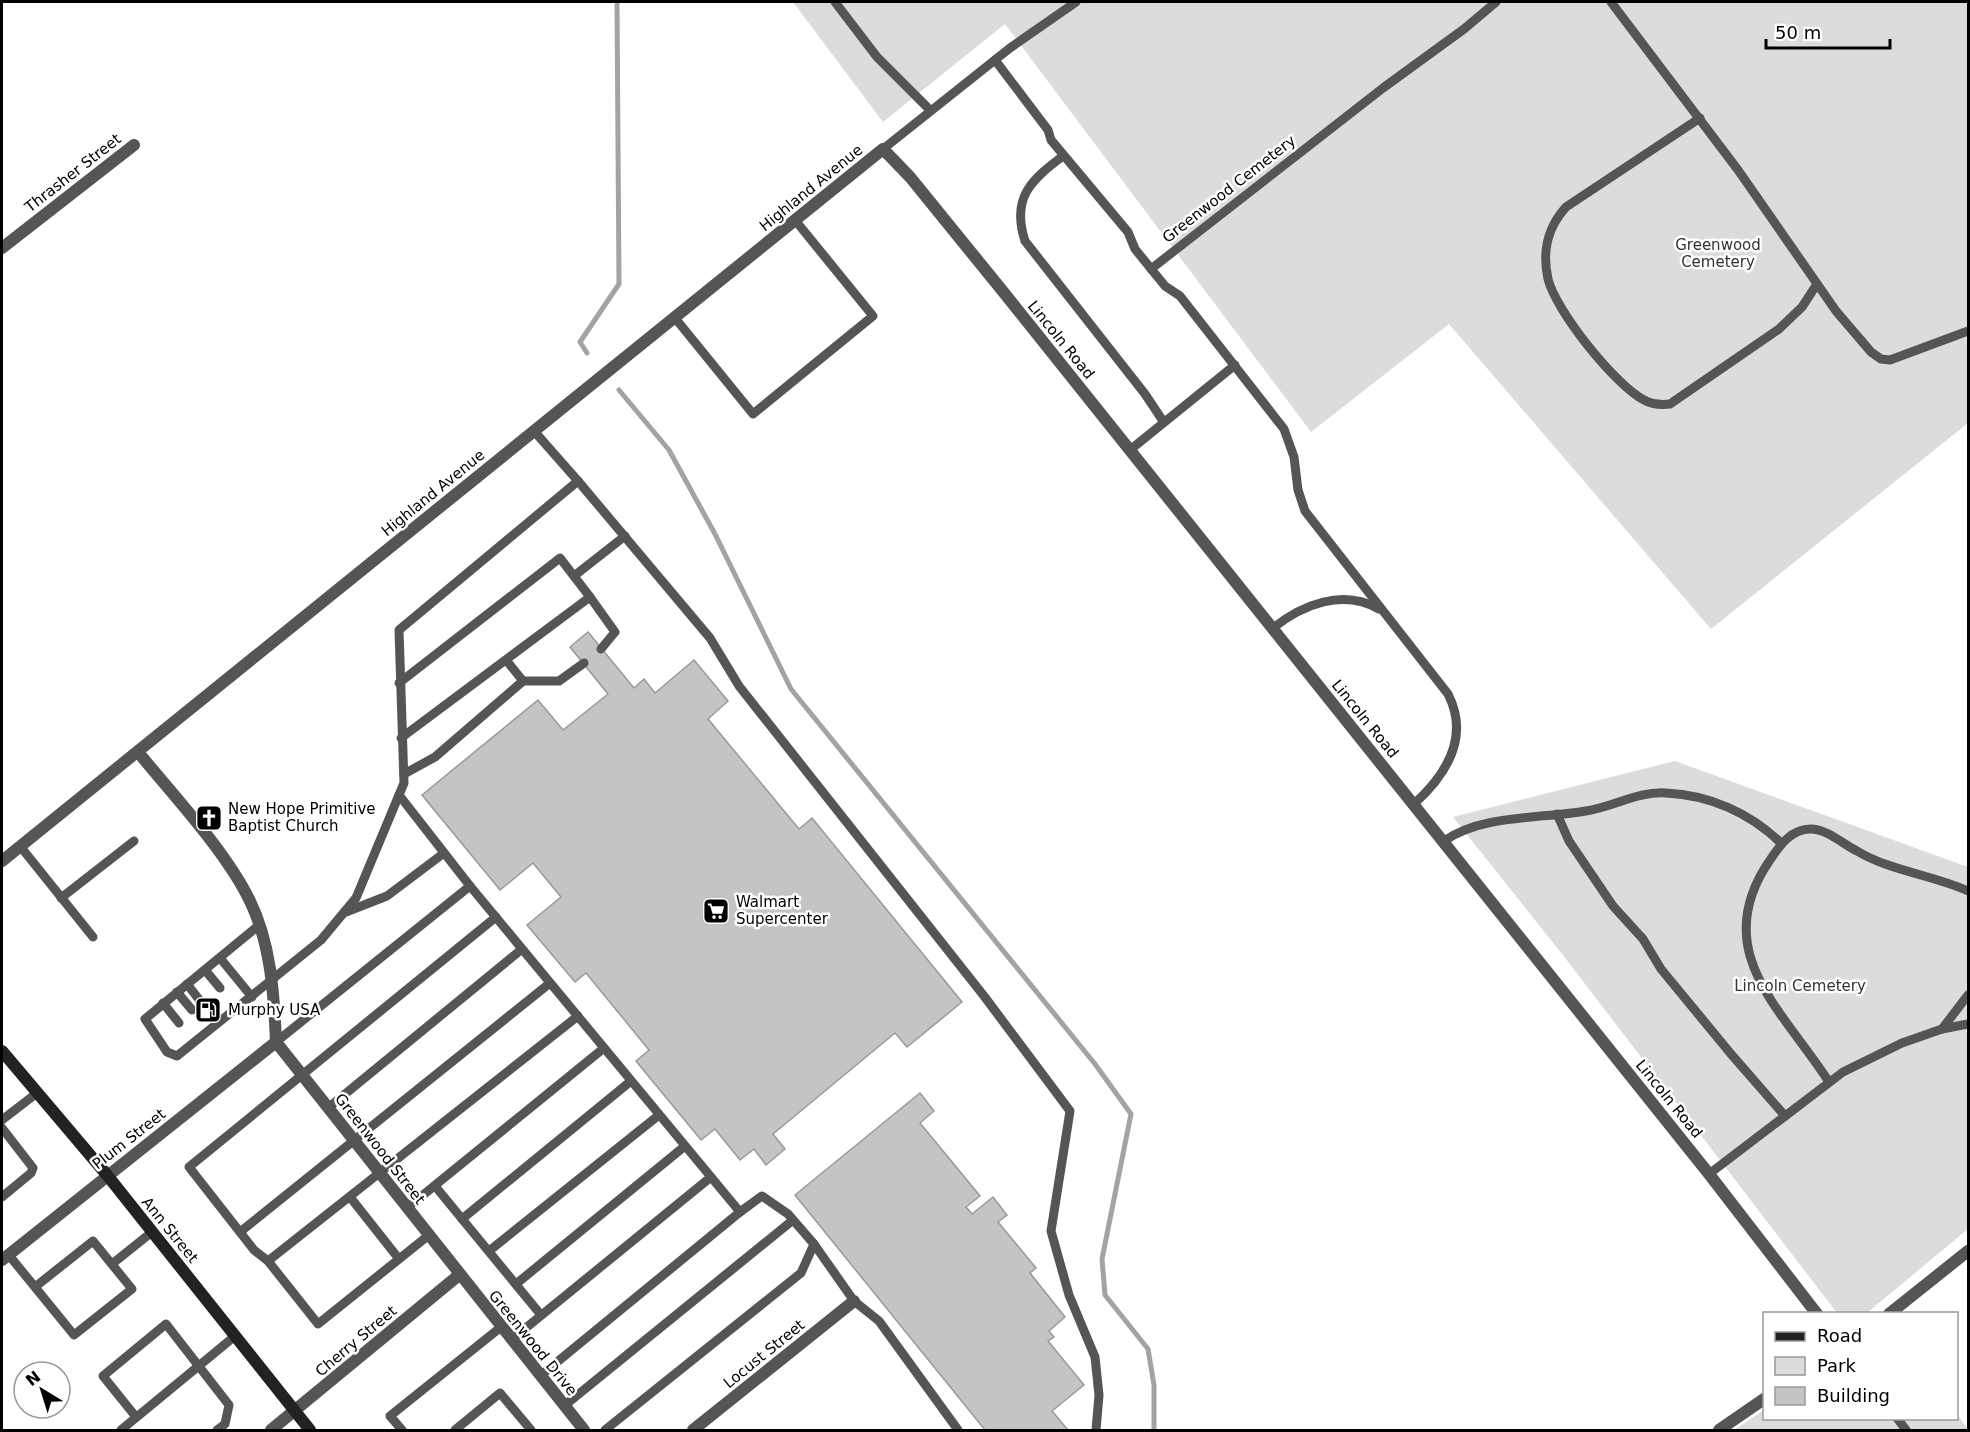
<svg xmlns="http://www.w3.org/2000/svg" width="1970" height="1432" font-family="'DejaVu Sans',sans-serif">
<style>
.green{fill:#dcdcdc}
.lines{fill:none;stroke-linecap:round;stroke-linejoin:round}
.stream{stroke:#a3a3a3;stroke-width:5}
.building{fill:#c4c4c4;stroke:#999;stroke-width:1.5}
.service{stroke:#555;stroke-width:9}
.minor{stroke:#555;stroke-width:12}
.tertiary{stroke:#555;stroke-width:12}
.secondary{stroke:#222;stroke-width:12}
.labels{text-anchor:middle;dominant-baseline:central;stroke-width:5;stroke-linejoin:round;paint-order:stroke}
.street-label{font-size:15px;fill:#000;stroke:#fff}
.park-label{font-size:15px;fill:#333;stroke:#fff}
.poi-label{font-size:15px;fill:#000;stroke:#fff;text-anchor:start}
</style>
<rect width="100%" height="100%" fill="#fff"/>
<g class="green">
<polygon points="793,2 1968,2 1968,423 1711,629 1449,324 1311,432 1005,24 883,122"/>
<polygon points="1675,761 1968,867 1968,1229 1867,1313 1837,1313 1566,959 1453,817"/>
<polygon points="1764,1410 1764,1418 1956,1418 1957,1414 1968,1430 1734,1430"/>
</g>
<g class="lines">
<g class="stream">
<polyline points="587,353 580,342 619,284 617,2"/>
<polyline points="619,390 669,450 715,534 791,689 1095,1064 1131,1114 1102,1259 1105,1295 1148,1349 1154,1385 1154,1430"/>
</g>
</g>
<g class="building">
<polygon points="588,632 634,688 644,679 655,693 694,660 728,701 708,719 799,829 812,818 962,1002 907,1047 895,1033 773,1134 785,1149 766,1165 754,1149 740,1160 715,1129 701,1140 636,1061 649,1050 586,973 575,982 527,925 561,897 533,863 500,890 422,795 538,700 563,730 608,694 570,647"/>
<polygon points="920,1093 934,1111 920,1123 980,1196 966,1207 972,1214 993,1197 1007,1215 998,1222 1036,1268 1030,1273 1065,1317 1049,1331 1054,1337 1048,1341 1084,1385 1052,1411 1068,1430 985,1430 795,1195"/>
</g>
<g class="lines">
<g class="service">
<polyline points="835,2 877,57 930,110"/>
<polyline points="1611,2 1738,170 1836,311 1871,352 1881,359 1890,360 1968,331"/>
<path d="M995,60l53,70 3,10 77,92 7,17 30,37 15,10 104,133 10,28 4,33 7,21 143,183c22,43 -2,81 -34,110"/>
<path d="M1700,118l-134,89c-19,21 -24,44 -18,72 8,32 67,106 96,121 9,5 17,5 26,4l109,-75 23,-22 15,-23"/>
<polyline points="883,149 1010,48 1076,2"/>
<path d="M1063,156c-32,24 -52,42 -38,85l120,153 18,27"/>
<polyline points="1151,269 1383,88 1464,29 1496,2"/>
<polyline points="675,318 753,414 873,316 795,220"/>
<polyline points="1130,450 1235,365"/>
<polyline points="578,481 710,638 739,686 984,996 1070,1111 1051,1231 1069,1295 1095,1357 1099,1395 1096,1430"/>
<polyline points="574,576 625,536"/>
<polyline points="590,597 615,632 601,649"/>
<path d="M1273,628c29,-23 70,-40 106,-19"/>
<polyline points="523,681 559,681 584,663"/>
<polyline points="399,683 560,558 590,597 401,738"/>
<polyline points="404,774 435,757 523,681 506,660"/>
<polyline points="399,795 470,886"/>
<polyline points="1557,814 1569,841 1613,906 1643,939 1661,969 1731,1054 1785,1116"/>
<path d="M1444,841c39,-27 97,-22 142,-30 27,-4 53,-20 80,-18 44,2 84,20 115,50"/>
<polyline points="20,846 93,937"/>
<polyline points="61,898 134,841"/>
<polyline points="346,912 387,896 444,853"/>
<polyline points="258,926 145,1019 167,1052 177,1056 321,940 356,898 404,783 399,630 578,481 534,431"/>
<polyline points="220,958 252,997"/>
<polyline points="205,970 220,988"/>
<polyline points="187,984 201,1002"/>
<polyline points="177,992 192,1010"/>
<polyline points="163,1003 179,1023"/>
<polyline points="1942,1029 1968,1024"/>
<polyline points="276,1042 470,886 740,1212 762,1196 788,1214 814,1244 801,1273 605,1430"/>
<path d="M1829,1082c-46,-72 -122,-131 -59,-222 10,-15 22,-32 42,-31 16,1 31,15 45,22 33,20 76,24 111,40"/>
<polyline points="328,1108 522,949"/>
<polyline points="2,1120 37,1093"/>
<polyline points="2,1128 33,1168 31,1173 2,1197"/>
<polyline points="1709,1174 1843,1072 1902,1043 1942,1029 1968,995"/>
<polyline points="435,1186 541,1315"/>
<polyline points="350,1197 399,1259"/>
<polyline points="407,1208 604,1048"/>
<polyline points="462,1219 631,1081"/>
<polyline points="240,1232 550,983"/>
<polyline points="429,1235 318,1324 268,1261 578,1016"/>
<polyline points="814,1244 854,1301 879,1321 958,1430"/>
<polyline points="489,1251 659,1115"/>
<polyline points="8,1254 74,1335 132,1289 93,1241 35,1287"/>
<polyline points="268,1261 254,1250 189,1167 496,917"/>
<polyline points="112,1264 152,1232"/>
<polyline points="516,1284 685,1146"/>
<polyline points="511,1340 711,1177"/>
<polyline points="540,1376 740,1212"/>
<polyline points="564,1406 793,1220"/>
<polyline points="136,1417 103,1376 166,1324 229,1405 225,1424 217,1430"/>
<polyline points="1897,1418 1906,1430"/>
<polyline points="121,1430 235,1336"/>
<polyline points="402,1430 390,1416 501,1327"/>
<polyline points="455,1430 500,1393 531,1430"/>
</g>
<g class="minor">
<polyline points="2,248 134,145"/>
<path d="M138,752c35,43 86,97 111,147 22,44 25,95 27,143"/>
<polyline points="2,861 883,149 910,177 1005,294 1709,1174 1817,1314"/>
<polyline points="276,1042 584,1430"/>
<polyline points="2,1260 276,1042"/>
<polyline points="271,1430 459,1275"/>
<polyline points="693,1430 854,1301"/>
</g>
<g class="tertiary">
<polyline points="1889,1314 1968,1251"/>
<polyline points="1719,1430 1764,1399"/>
</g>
<polyline class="secondary" points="2,1051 107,1175 310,1430"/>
</g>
<defs>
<symbol id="church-square" viewBox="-11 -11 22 22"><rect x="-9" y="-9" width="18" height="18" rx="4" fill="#000" stroke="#fff"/><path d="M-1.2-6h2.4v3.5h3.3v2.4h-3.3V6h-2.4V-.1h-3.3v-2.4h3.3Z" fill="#fff"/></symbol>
<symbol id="supermarket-square" viewBox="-11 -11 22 22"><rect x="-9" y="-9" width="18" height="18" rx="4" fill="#000" stroke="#fff"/><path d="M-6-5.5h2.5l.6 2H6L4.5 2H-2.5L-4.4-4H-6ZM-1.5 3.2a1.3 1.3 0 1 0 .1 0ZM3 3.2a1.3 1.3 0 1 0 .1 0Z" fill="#fff"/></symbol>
<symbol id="fuel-square" viewBox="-11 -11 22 22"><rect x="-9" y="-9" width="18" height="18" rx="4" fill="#000" stroke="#fff"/><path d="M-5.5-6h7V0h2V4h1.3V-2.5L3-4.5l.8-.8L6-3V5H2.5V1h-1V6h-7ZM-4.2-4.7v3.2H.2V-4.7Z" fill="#fff"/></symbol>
</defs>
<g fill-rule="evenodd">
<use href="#church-square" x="194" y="803" width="30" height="30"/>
<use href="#supermarket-square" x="701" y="896" width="30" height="30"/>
<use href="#fuel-square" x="193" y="995" width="30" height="30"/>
</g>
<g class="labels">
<g class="street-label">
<text transform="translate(73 173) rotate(-38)">Thrasher Street</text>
<text transform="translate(811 188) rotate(-39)">Highland Avenue</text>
<text transform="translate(1229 189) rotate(-38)">Greenwood Cemetery</text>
<text transform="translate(1061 340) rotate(51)">Lincoln Road</text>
<text transform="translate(433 493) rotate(-39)">Highland Avenue</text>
<text transform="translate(1365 719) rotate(51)">Lincoln Road</text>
<text transform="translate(1669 1099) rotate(51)">Lincoln Road</text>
<text transform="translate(129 1139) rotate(-38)">Plum Street</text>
<text transform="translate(380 1149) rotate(52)">Greenwood Street</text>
<text transform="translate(170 1230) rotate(51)">Ann Street</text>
<text transform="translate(356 1341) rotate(-40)">Cherry Street</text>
<text transform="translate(533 1343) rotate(51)">Greenwood Drive</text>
<text transform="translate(764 1354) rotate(-39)">Locust Street</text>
</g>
<g class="park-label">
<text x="1718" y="245">Greenwood<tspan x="1718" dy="17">Cemetery</tspan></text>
<text x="1800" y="986">Lincoln Cemetery</text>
</g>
<g class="poi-label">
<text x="228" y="809">New Hope Primitive<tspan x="228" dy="17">Baptist Church</tspan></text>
<text x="736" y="902">Walmart<tspan x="736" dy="17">Supercenter</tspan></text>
<text x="228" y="1010">Murphy USA</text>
</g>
</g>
<rect width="1970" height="1432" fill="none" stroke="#000000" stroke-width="6"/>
<rect x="1763" y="1312" width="195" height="108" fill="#ffffff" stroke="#999999" stroke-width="1.5"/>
<rect x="1775" y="1332" width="30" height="9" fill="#222222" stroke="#999999" stroke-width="1.5"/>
<text x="1817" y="1342" font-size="18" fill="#000000">Road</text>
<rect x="1775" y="1357" width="30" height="18" fill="#dcdcdc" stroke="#999999" stroke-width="1.5"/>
<text x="1817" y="1372" font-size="18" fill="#000000">Park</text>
<rect x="1775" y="1387" width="30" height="18" fill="#c4c4c4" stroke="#999999" stroke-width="1.5"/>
<text x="1817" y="1402" font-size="18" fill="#000000">Building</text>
<g transform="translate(42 1390) rotate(322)"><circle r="28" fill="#ffffff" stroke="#999999" stroke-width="1.5"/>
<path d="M0-4.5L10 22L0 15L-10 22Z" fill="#000000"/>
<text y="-9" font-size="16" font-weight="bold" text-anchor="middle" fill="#000000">N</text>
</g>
<path d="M1766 39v9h124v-9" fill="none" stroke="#000000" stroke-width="3"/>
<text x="1775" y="39" font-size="18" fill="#000000" stroke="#ffffff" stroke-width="4.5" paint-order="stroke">50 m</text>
</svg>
